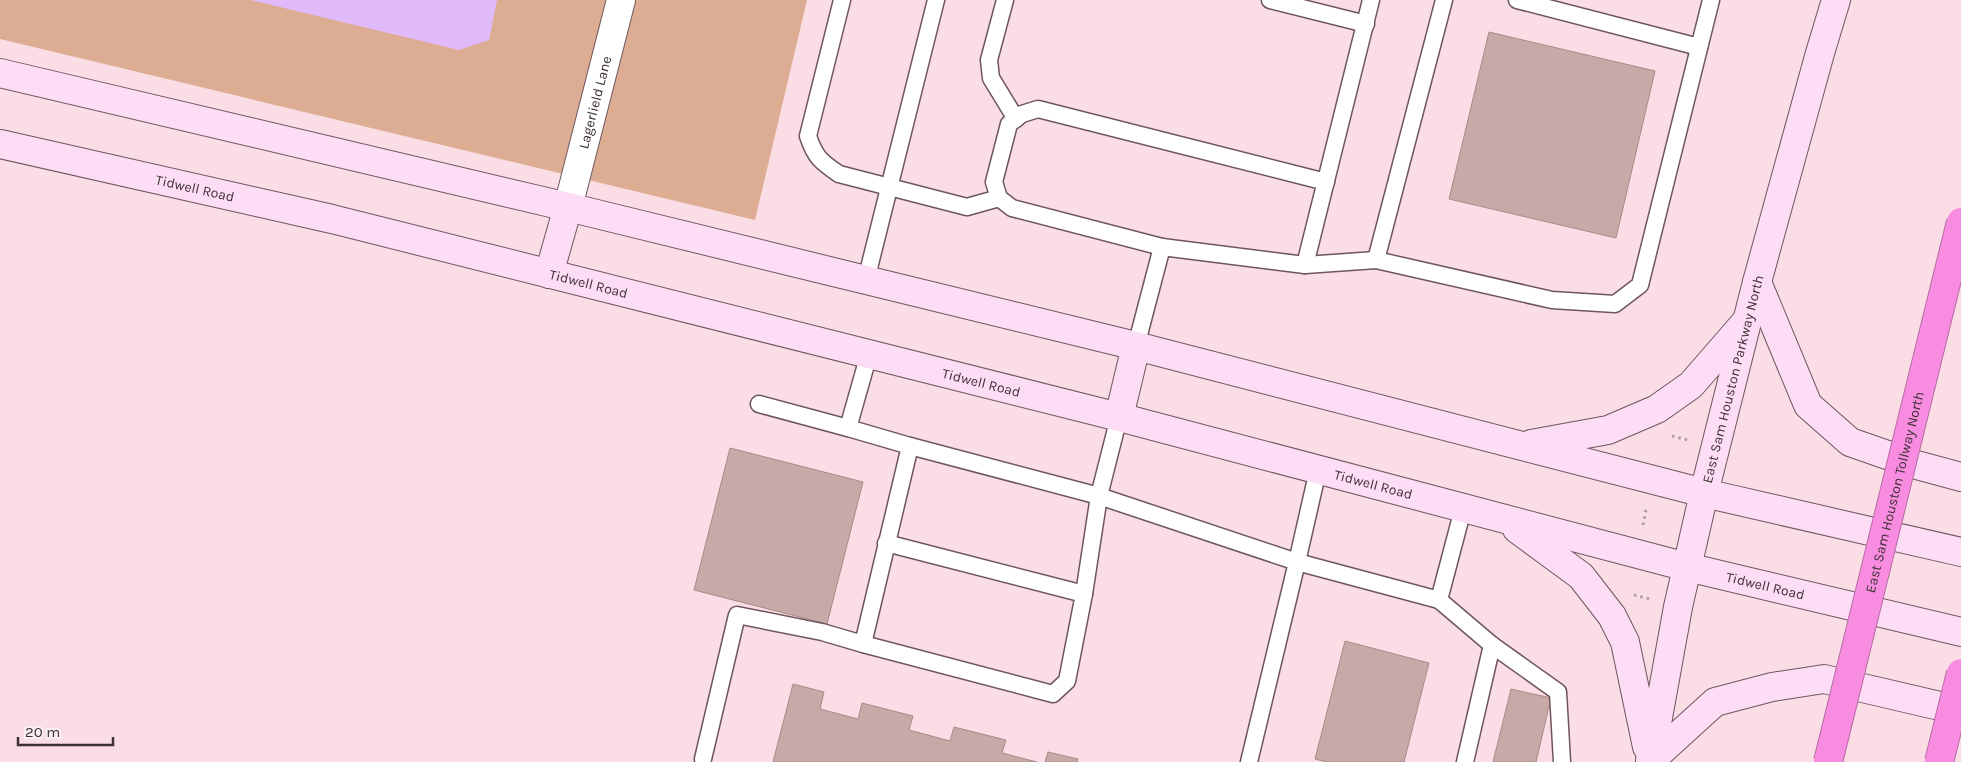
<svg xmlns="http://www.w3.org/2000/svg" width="1961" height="762" font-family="Karla,sans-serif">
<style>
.green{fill:#ddad93}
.water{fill:#e1bafc}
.building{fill:#c7aaa7;stroke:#a68b88}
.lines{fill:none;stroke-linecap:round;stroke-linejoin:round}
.lane-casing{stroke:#6e565c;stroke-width:19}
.street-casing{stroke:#6e565c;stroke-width:30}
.secondary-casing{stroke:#6e565c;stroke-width:30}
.path{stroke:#b39ca3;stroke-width:3;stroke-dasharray:2.5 4;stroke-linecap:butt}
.lane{stroke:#fff;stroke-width:16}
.street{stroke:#fff;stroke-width:28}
.secondary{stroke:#fddcf6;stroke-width:28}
.highway-bridge-casing{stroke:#b66ca4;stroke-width:30;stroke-linecap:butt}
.highway-bridge{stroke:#f88ce0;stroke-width:28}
.labels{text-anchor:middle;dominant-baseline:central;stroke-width:4.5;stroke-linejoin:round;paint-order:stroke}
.street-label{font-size:14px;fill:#3c3134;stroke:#fbeff2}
</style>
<rect width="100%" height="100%" fill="#fadde5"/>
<polygon class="green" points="0,0 807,0 755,220 0,39"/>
<polygon class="water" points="251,0 497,0 489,40 459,50"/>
<g class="building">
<polygon points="1489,32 1655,71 1616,238 1449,199"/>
<polygon points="730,448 863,482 827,624 694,590"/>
<polygon points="1345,641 1429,663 1404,762 1327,762 1315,759"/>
<polygon points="793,684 824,692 820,709 858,719 862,703 913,716 909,730 950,741 954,727 1006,740 1002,753 1037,762 773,762"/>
<polygon points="1511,689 1551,698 1536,762 1493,762"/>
<polygon points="1048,752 1078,759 1077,762 1045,762"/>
</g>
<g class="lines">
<defs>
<g id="lane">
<path d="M842,0l-34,136c7,21 13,26 31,38l128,33 32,-9"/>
<polyline points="1005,0 989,60 991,78 1016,119"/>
<polyline points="1270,0 1366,24"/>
<polyline points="1517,0 1699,47"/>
<polyline points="1162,247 1012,208 999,198 994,182 1009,124 1022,114 1038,109 1326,182"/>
<polyline points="1376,260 1444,0"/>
<polyline points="1305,265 1376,260 1552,300 1615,304 1640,285 1711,0"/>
<polyline points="866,280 936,0"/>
<polyline points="1136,346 1162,247 1305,265 1371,0"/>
<polyline points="759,404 848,428"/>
<polyline points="910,446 1099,496 1297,562 1249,762"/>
<polyline points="1318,470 1297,562 1439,600"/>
<polyline points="1463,509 1439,600 1492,645 1558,692 1562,762"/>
<polyline points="886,543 1084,594"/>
<polyline points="863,644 1053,694 1067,681 1084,594 1099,496 1119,417"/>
<polyline points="703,759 737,615 822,632 863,644 910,446 848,428 869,354"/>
<polyline points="1465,762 1492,645"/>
</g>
<g id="street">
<path id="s1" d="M568,207l53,-207"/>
</g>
<g id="secondary">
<polyline points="0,73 568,207 866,280 1136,346 1704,493 1961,552"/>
<path id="s2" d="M0,144l332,75 787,198 568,150 274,65"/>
<polyline points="549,274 568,207"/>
<polyline points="1757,282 1808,405 1850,442 1913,464 1961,477"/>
<polyline points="1119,417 1136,346"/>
<polyline points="1531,444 1608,430 1657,409 1691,385 1744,324"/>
<polyline points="1517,529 1581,576 1612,616 1625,642 1647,747"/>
<polyline points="1650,761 1715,702 1772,687 1824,679 1961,711"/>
<path id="s3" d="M1650,762l28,-155 26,-114 53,-211 63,-229 16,-53"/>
</g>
</defs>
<use href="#lane" class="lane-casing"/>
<use href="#street" class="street-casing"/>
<use href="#secondary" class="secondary-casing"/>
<g class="path">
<polyline points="1672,436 1688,440"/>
<polyline points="1643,525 1646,509"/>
<polyline points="1634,595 1650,599"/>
</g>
<use href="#lane" class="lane"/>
<use href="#street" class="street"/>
<use href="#secondary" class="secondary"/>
<defs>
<g id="highway-bridge">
<path id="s4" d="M1828,762l133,-540"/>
<polyline points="1939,762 1961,673"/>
</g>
</defs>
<use href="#highway-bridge" class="highway-bridge-casing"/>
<use href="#highway-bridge" class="highway-bridge"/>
</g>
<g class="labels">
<g class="street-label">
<text stroke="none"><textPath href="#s1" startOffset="108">Lagerlield Lane</textPath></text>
<text stroke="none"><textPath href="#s2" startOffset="200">Tidwell Road</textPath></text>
<text stroke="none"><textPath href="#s2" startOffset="605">Tidwell Road</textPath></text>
<text stroke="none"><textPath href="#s3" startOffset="392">East Sam Houston Parkway North</textPath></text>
<text stroke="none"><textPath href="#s2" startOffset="1010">Tidwell Road</textPath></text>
<text stroke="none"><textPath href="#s2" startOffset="1415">Tidwell Road</textPath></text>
<text stroke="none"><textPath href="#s4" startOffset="278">East Sam Houston Tollway North</textPath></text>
<text stroke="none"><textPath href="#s2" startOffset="1820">Tidwell Road</textPath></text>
</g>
</g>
<path d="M18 737v8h95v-8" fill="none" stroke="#3c3134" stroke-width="2.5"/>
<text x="25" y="737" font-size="15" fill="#3c3134" stroke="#fbeff2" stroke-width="4" paint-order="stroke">20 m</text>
</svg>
